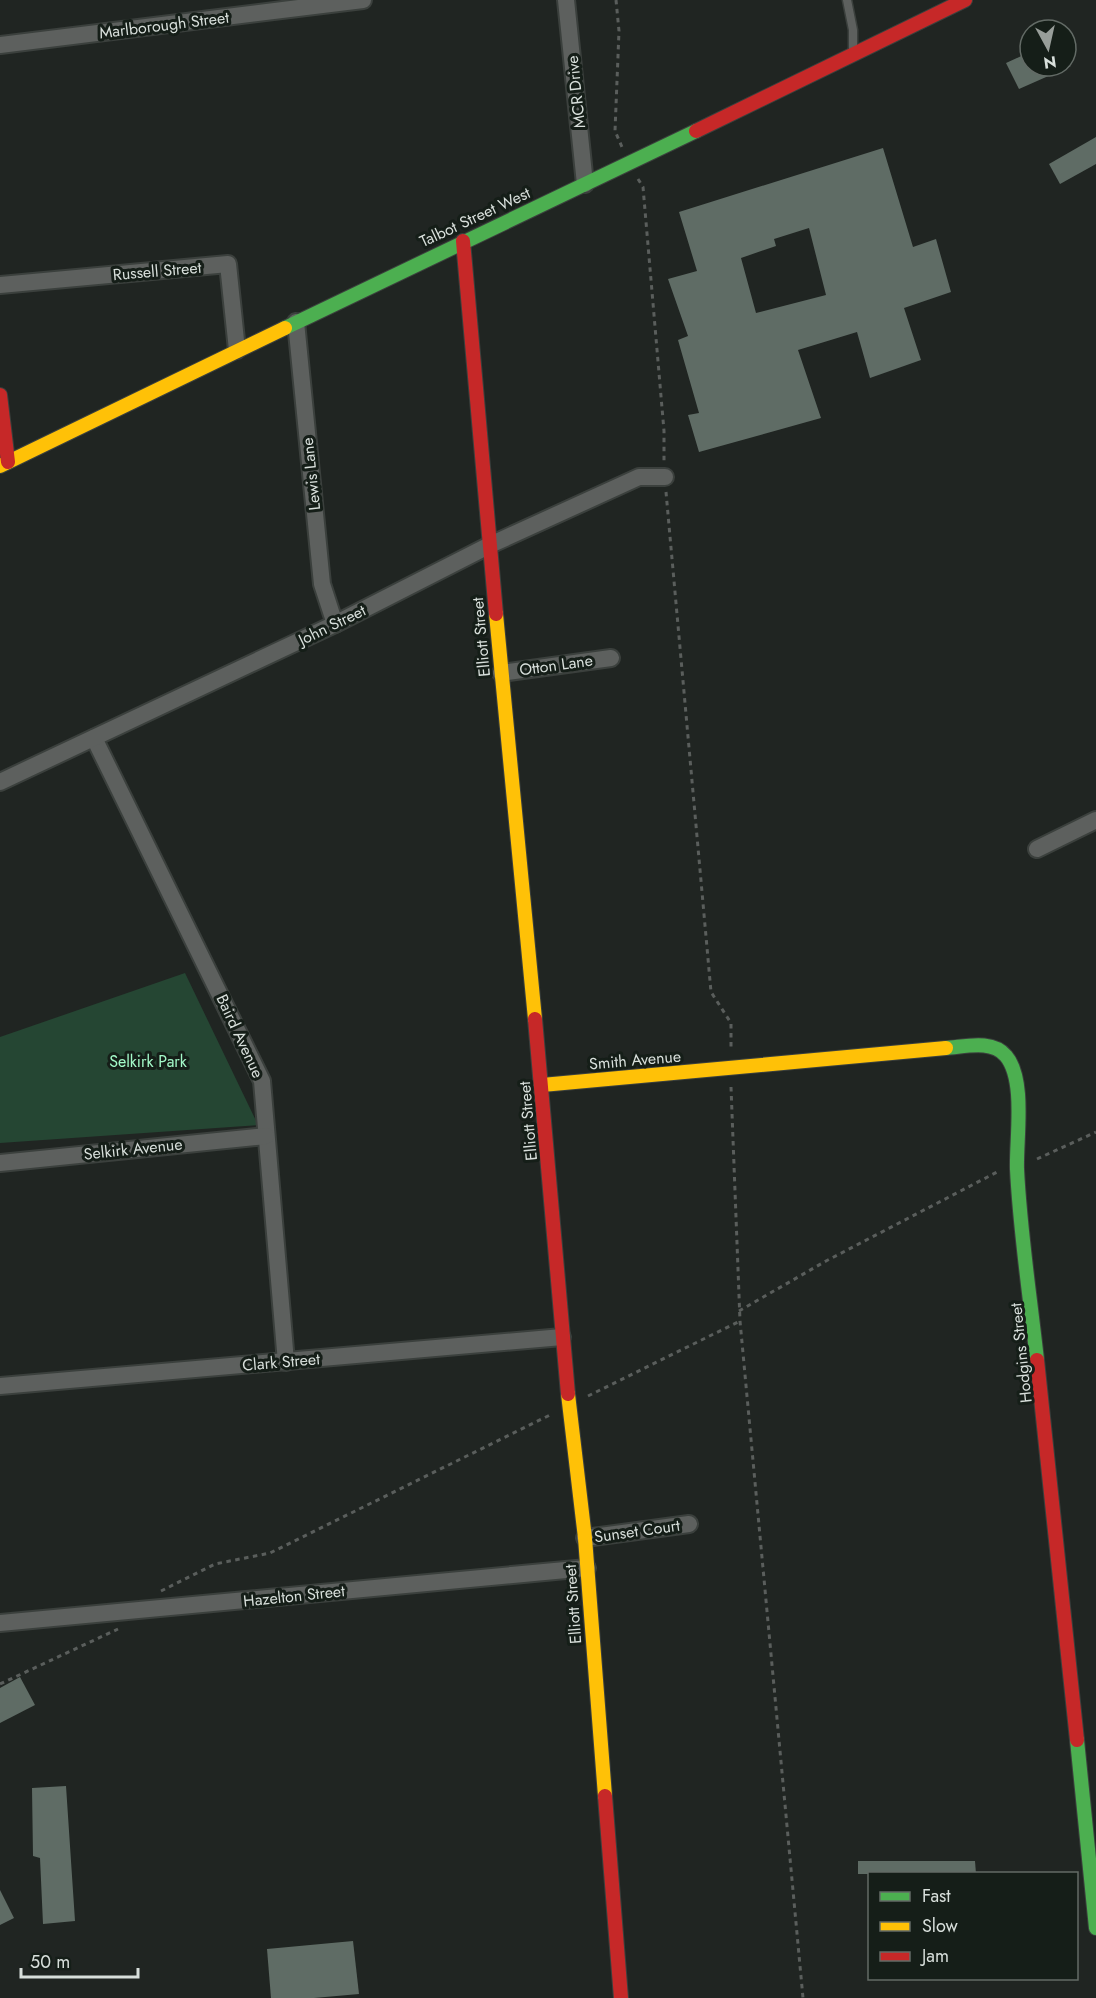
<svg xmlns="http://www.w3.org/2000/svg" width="1096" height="1998" font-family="Jost,sans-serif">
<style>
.green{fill:#254633}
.building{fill:#5f6c65;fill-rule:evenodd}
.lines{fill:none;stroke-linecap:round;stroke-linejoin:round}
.lane-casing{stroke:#3b403d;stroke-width:11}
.street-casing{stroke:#3b403d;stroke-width:20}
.fast-casing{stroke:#3b403d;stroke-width:16}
.slow-casing{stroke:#3b403d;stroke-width:16}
.jam-casing{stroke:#3b403d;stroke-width:16}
.path{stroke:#5a5e5c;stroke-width:3;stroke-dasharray:4.5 4.5;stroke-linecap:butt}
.lane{stroke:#5d605e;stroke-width:8}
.street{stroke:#5d605e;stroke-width:16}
.fast{stroke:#4caf50;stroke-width:14}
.slow{stroke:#ffc107;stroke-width:14}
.jam{stroke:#c62828;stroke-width:14}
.labels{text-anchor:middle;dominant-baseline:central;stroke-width:6;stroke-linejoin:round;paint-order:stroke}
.street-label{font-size:16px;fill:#d8dfdb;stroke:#151e18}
.park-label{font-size:16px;fill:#a3f9c8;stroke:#151e18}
</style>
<rect width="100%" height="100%" fill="#202522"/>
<polygon class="green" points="185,973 258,1125 0,1143 0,1037"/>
<g class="building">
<polygon points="1030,52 1030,66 1071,66 1019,89 1006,63"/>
<polygon points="1096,137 1096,164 1060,184 1049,164"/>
<path d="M883,148l30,99 23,-8 15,53 -47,16 17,52 -51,18 -13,-46 -59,18 23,68 -122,34 -11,-37 11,-2 -21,-73 10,-4 -20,-57 29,-8 -18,-59zM809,228l17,67 -70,18 -15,-55 35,-12 -2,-7z"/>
<polygon points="20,1677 35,1705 0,1723 0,1688"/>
<polygon points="66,1786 75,1921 43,1924 40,1858 33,1856 32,1788"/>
<polygon points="858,1861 975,1861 976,1874 858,1874"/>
<polygon points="0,1890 14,1918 0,1925"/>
<polygon points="353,1941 359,1994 314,1998 271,1998 267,1949"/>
</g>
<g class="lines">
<defs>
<polyline id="lane" points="847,0 853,30 853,51"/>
<g id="street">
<polyline points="566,0 585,184"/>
<polyline points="0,45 363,0"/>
<polyline points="0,285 228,264 237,350"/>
<polyline points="296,322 322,584 335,624"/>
<polyline points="501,673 611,658"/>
<polyline points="94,738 262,1081 286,1362"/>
<polyline points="0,782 335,624 490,545 639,477 665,477"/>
<polyline points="1037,849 1096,820"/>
<polyline points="0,1163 266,1136"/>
<polyline points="0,1386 562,1337"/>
<polyline points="585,1538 689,1524"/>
<polyline points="0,1623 587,1568"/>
</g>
<g id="fast">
<polyline points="285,328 696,131"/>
<path d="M946,1048c18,-1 46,-9 60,8 20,24 10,83 11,113 3,63 13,127 20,191"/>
<polyline points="1077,1740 1096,1928"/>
</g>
<g id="slow">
<polyline points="0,466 285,328"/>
<polyline points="496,614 535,1019"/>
<polyline points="542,1085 946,1048"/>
<polyline points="568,1394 585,1538 605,1796"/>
</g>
<g id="jam">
<polyline points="696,131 965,0"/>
<polyline points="463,241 496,614"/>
<polyline points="0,395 8,462"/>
<polyline points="535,1019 568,1394"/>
<polyline points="1037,1360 1077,1740"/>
<polyline points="605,1796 621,1998"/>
</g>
</defs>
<use href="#lane" class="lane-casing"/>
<use href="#street" class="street-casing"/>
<use href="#fast" class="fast-casing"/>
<use href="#slow" class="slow-casing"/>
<use href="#jam" class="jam-casing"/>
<g class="path">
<polyline points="616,0 619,31 615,131 622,147"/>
<polyline points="638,179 643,187 664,431 664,461"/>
<polyline points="666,492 711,992 731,1023 731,1050"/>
<polyline points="731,1087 740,1321 803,1998"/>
<polyline points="1037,1159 1096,1132"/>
<polyline points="739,1311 826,1261 999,1171"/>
<polyline points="588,1396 740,1321"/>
<polyline points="161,1591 215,1564 270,1553 552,1414"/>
<polyline points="0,1684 118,1629"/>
</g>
<use href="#lane" class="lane"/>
<use href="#street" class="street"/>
<use href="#fast" class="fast"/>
<use href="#slow" class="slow"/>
<use href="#jam" class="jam"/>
</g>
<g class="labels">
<g class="street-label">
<text transform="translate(164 25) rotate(-7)">Marlborough Street</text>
<text transform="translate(576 92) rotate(-96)">MCR Drive</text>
<text transform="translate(475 217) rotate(-25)">Talbot Street West</text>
<text transform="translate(157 271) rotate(-5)">Russell Street</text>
<text transform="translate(311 474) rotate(-96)">Lewis Lane</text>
<text transform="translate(332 625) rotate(-26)">John Street</text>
<text transform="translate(481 637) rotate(-95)">Elliott Street</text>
<text transform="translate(556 665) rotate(-8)">Otton Lane</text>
<text transform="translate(240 1036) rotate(65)">Baird Avenue</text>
<text transform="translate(635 1060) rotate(-5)">Smith Avenue</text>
<text transform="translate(528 1121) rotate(-95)">Elliott Street</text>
<text transform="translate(133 1149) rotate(-6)">Selkirk Avenue</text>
<text transform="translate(1021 1353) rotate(-96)">Hodgins Street</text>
<text transform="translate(281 1362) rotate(-5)">Clark Street</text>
<text transform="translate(637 1531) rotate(-8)">Sunset Court</text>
<text transform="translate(294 1596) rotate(-6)">Hazelton Street</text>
<text transform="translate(573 1604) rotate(-94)">Elliott Street</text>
</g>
<g class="park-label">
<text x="148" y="1061">Selkirk Park</text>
</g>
</g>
<rect x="868" y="1872" width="210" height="108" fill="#151e18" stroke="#636b66" stroke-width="1.5"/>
<rect x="880" y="1892" width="30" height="9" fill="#4caf50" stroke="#636b66" stroke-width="1.5"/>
<text x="922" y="1902" font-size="18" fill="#d8dfdb">Fast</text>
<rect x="880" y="1922" width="30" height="9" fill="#ffc107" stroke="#636b66" stroke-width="1.5"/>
<text x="922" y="1932" font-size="18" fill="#d8dfdb">Slow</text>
<rect x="880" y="1952" width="30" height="9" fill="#c62828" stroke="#636b66" stroke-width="1.5"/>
<text x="922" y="1962" font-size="18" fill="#d8dfdb">Jam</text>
<g transform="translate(1048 48) rotate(172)"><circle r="28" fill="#151e18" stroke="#636b66" stroke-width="1.5"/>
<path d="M0-4.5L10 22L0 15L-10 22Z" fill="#989e9a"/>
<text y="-9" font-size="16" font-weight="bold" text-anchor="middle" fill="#d8dfdb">N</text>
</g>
<path d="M21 1968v9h117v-9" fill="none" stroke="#d8dfdb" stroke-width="3"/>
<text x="30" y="1968" font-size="18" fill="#d8dfdb" stroke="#151e18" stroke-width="4.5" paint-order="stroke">50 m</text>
</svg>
